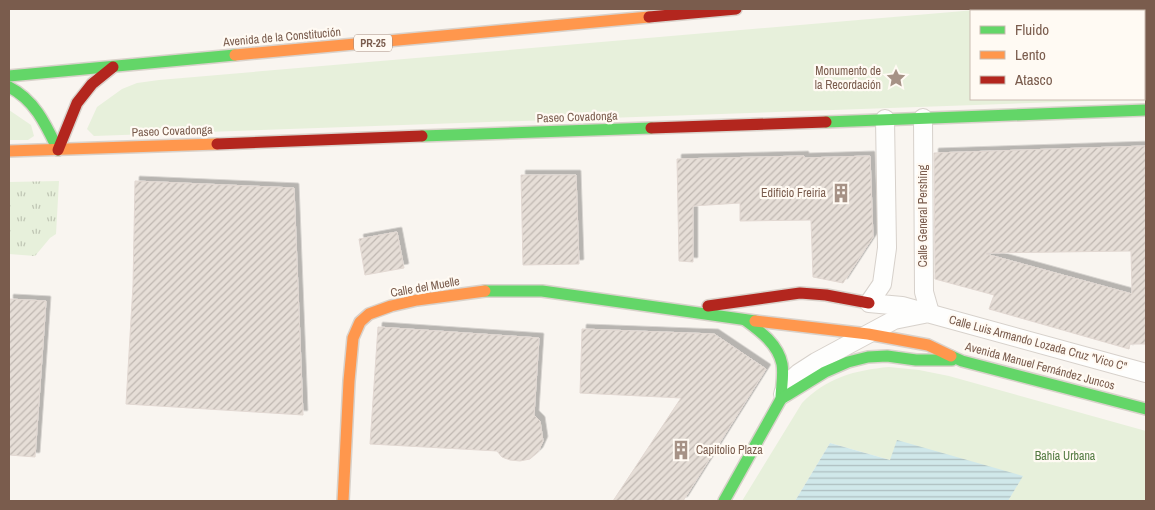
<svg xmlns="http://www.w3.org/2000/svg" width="1155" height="510" font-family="'Archivo Narrow',sans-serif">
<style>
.grass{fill:url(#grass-tufts)}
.park{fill:#e7f0db;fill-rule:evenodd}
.water{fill:url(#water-rules)}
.building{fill:url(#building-hatch);stroke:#e2d8d2;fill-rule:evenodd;filter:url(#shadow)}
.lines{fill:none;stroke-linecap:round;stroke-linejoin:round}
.street-casing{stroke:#d7d1cb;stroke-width:20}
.fast-casing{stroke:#d9d2cb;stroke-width:14}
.slow-casing{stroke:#d9d2cb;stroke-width:14}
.jam-casing{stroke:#d9d2cb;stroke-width:14}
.street{stroke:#fefefd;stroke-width:18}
.fast{stroke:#63d668;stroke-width:11}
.slow{stroke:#ff974d;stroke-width:11}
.jam{stroke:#b3261e;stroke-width:11}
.labels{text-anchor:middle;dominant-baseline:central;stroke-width:4.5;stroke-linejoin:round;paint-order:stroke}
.shield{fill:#fffaf3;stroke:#a28b7f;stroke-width:1}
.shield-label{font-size:11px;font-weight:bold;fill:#7a5c4d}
.street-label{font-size:12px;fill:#7a5c4d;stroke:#fffaf3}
.poi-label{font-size:12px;fill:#7a5c4d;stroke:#fffaf3;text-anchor:end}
.park-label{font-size:12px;fill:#537a41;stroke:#fffaf3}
</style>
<defs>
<pattern id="grass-tufts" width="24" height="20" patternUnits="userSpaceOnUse" patternTransform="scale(1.25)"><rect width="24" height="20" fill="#e7f0db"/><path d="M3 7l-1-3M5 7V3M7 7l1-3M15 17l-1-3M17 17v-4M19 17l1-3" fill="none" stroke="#c0c6b4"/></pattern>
<pattern id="water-rules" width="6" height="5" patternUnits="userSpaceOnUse" patternTransform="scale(1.25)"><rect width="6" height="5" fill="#d0e8ea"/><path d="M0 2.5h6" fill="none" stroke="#aebfc0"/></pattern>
<pattern id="building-hatch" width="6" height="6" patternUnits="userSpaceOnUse" patternTransform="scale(1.25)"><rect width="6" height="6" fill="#e6ded7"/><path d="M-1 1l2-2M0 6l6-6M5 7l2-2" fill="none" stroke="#bfb7b1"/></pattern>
<filter id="shadow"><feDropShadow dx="4.5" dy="-4.5" stdDeviation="0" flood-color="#0004"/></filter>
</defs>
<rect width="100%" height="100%" fill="#f9f5f0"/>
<polygon class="grass" points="59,181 56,234 50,238 35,256 9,254 9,182"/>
<g class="park">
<path d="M987,9h159v90l-1052,37 -7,-7 10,-22 25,-18 15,-6 22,-3zM971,11h173v88h-173z"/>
<polygon points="9,110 31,125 34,136 28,140 9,140"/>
<path d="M889,367l30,3 30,6 197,55v70h-138l14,-25 -132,-16 -60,-17 -35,58h-53l60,-98c24,-25 53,-33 87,-36z"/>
</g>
<polygon class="water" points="897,440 1023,476 1008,501 795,501 830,443 890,460"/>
<g class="building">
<path d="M1146,146v198h-16l-1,5 -140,-40 5,-14 -59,-16 -1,-126zM1131,251l1,43 -146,-40v-1z"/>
<polygon points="804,156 804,158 870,156 873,237 843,283 813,277 811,220 740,221 740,203 693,206 693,262 679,261 677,159"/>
<polygon points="521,175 576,175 579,264 523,265"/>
<polygon points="135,181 294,188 303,415 126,404 133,285"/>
<polygon points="397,232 404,268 365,275 359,239"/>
<polygon points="9,299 46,301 35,457 9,455"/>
<polygon points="378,327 539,338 534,415 540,421 543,441 538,452 530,459 520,461 510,460 502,457 497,451 370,444"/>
<polygon points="582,329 714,334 766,369 683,501 613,501 681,398 580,393"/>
</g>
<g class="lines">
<defs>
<g id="street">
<polyline points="923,118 924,292 930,313"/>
<polyline points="885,119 887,248 882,284 869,303 902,306 1146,373"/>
<polyline points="783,394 788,383 799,373 816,362 894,320 924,314"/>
</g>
<g id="fast">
<polyline points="9,76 235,55"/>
<path d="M9,87c26,13 37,38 49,63"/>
<polyline points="826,122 1146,110"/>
<polyline points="422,136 651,128"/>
<polyline points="485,291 542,291 755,321"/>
<path d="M745,320c15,11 33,24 37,44 2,11 -1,24 -1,35"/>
<polyline points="951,356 962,361 1146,409"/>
<polyline points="724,501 781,399 825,372 848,362 868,357 887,356 916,360 952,360"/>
</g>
<g id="slow">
<polyline points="235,55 649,17"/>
<polyline points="9,151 217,144"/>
<polyline points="755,321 868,334 928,345 951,356"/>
<polyline points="343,501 349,381 353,338 360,322 369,314 391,306 417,300 485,291"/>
</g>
<g id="jam">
<polyline points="649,17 736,9"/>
<polyline points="651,128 826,122"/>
<polyline points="217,144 422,136"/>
<polyline points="58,150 77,103 92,84 113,67"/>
<polyline points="708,306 800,293 826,295 869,303"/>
</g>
</defs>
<use href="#street" class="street-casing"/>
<use href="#fast" class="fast-casing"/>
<use href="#slow" class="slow-casing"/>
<use href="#jam" class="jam-casing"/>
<use href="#street" class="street"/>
<use href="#fast" class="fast"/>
<use href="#slow" class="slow"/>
<use href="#jam" class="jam"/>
</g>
<defs>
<symbol id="sight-bare" viewBox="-9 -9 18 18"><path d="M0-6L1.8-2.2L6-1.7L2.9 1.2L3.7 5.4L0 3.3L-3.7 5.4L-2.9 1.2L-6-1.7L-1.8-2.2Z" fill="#a69286" stroke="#fffaf3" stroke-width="2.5" paint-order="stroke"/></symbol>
<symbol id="building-bare" viewBox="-9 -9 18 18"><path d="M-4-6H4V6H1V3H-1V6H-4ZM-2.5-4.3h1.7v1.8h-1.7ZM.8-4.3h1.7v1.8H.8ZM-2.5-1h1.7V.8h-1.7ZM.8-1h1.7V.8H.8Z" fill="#a69286" stroke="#fffaf3" stroke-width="2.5" paint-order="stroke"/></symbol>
</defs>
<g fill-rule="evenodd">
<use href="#sight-bare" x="882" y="64" width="28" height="28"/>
<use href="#building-bare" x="827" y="179" width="28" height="28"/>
<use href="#building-bare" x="667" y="436" width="28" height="28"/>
</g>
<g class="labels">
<rect class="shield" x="354" y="34.5" width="38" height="17" rx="4"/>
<g class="shield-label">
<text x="373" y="43">PR-25</text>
</g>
<g class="street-label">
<text transform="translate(282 37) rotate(-5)">Avenida de la Constitución</text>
<text transform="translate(577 117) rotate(-2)">Paseo Covadonga</text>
<text transform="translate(172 131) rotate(-2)">Paseo Covadonga</text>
<text transform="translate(923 216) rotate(-90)">Calle General Pershing</text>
<text transform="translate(425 287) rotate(-10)">Calle del Muelle</text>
<text transform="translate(1038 343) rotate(15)">Calle Luis Armando Lozada Cruz "Vico C"</text>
<text transform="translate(1040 366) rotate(15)">Avenida Manuel Fernández Juncos</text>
</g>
<g class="poi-label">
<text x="881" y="71">Monumento de<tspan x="881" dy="14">la Recordación</tspan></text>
<text x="826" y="193">Edificio Freiria</text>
<text x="696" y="450" text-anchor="start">Capitolio Plaza</text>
</g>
<g class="park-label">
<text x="1065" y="456">Bahía Urbana</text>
</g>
</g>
<rect width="1155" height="510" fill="none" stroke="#7a5c4d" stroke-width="20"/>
<rect x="970" y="10" width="175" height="90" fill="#fffaf3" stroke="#cabbb1"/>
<rect x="980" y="26" width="25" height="8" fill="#63d668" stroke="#cabbb1"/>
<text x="1015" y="35" font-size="15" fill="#7a5c4d">Fluido</text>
<rect x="980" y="51" width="25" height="8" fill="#ff974d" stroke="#cabbb1"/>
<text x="1015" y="60" font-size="15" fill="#7a5c4d">Lento</text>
<rect x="980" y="76" width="25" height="8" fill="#b3261e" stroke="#cabbb1"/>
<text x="1015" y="85" font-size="15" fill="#7a5c4d">Atasco</text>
</svg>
